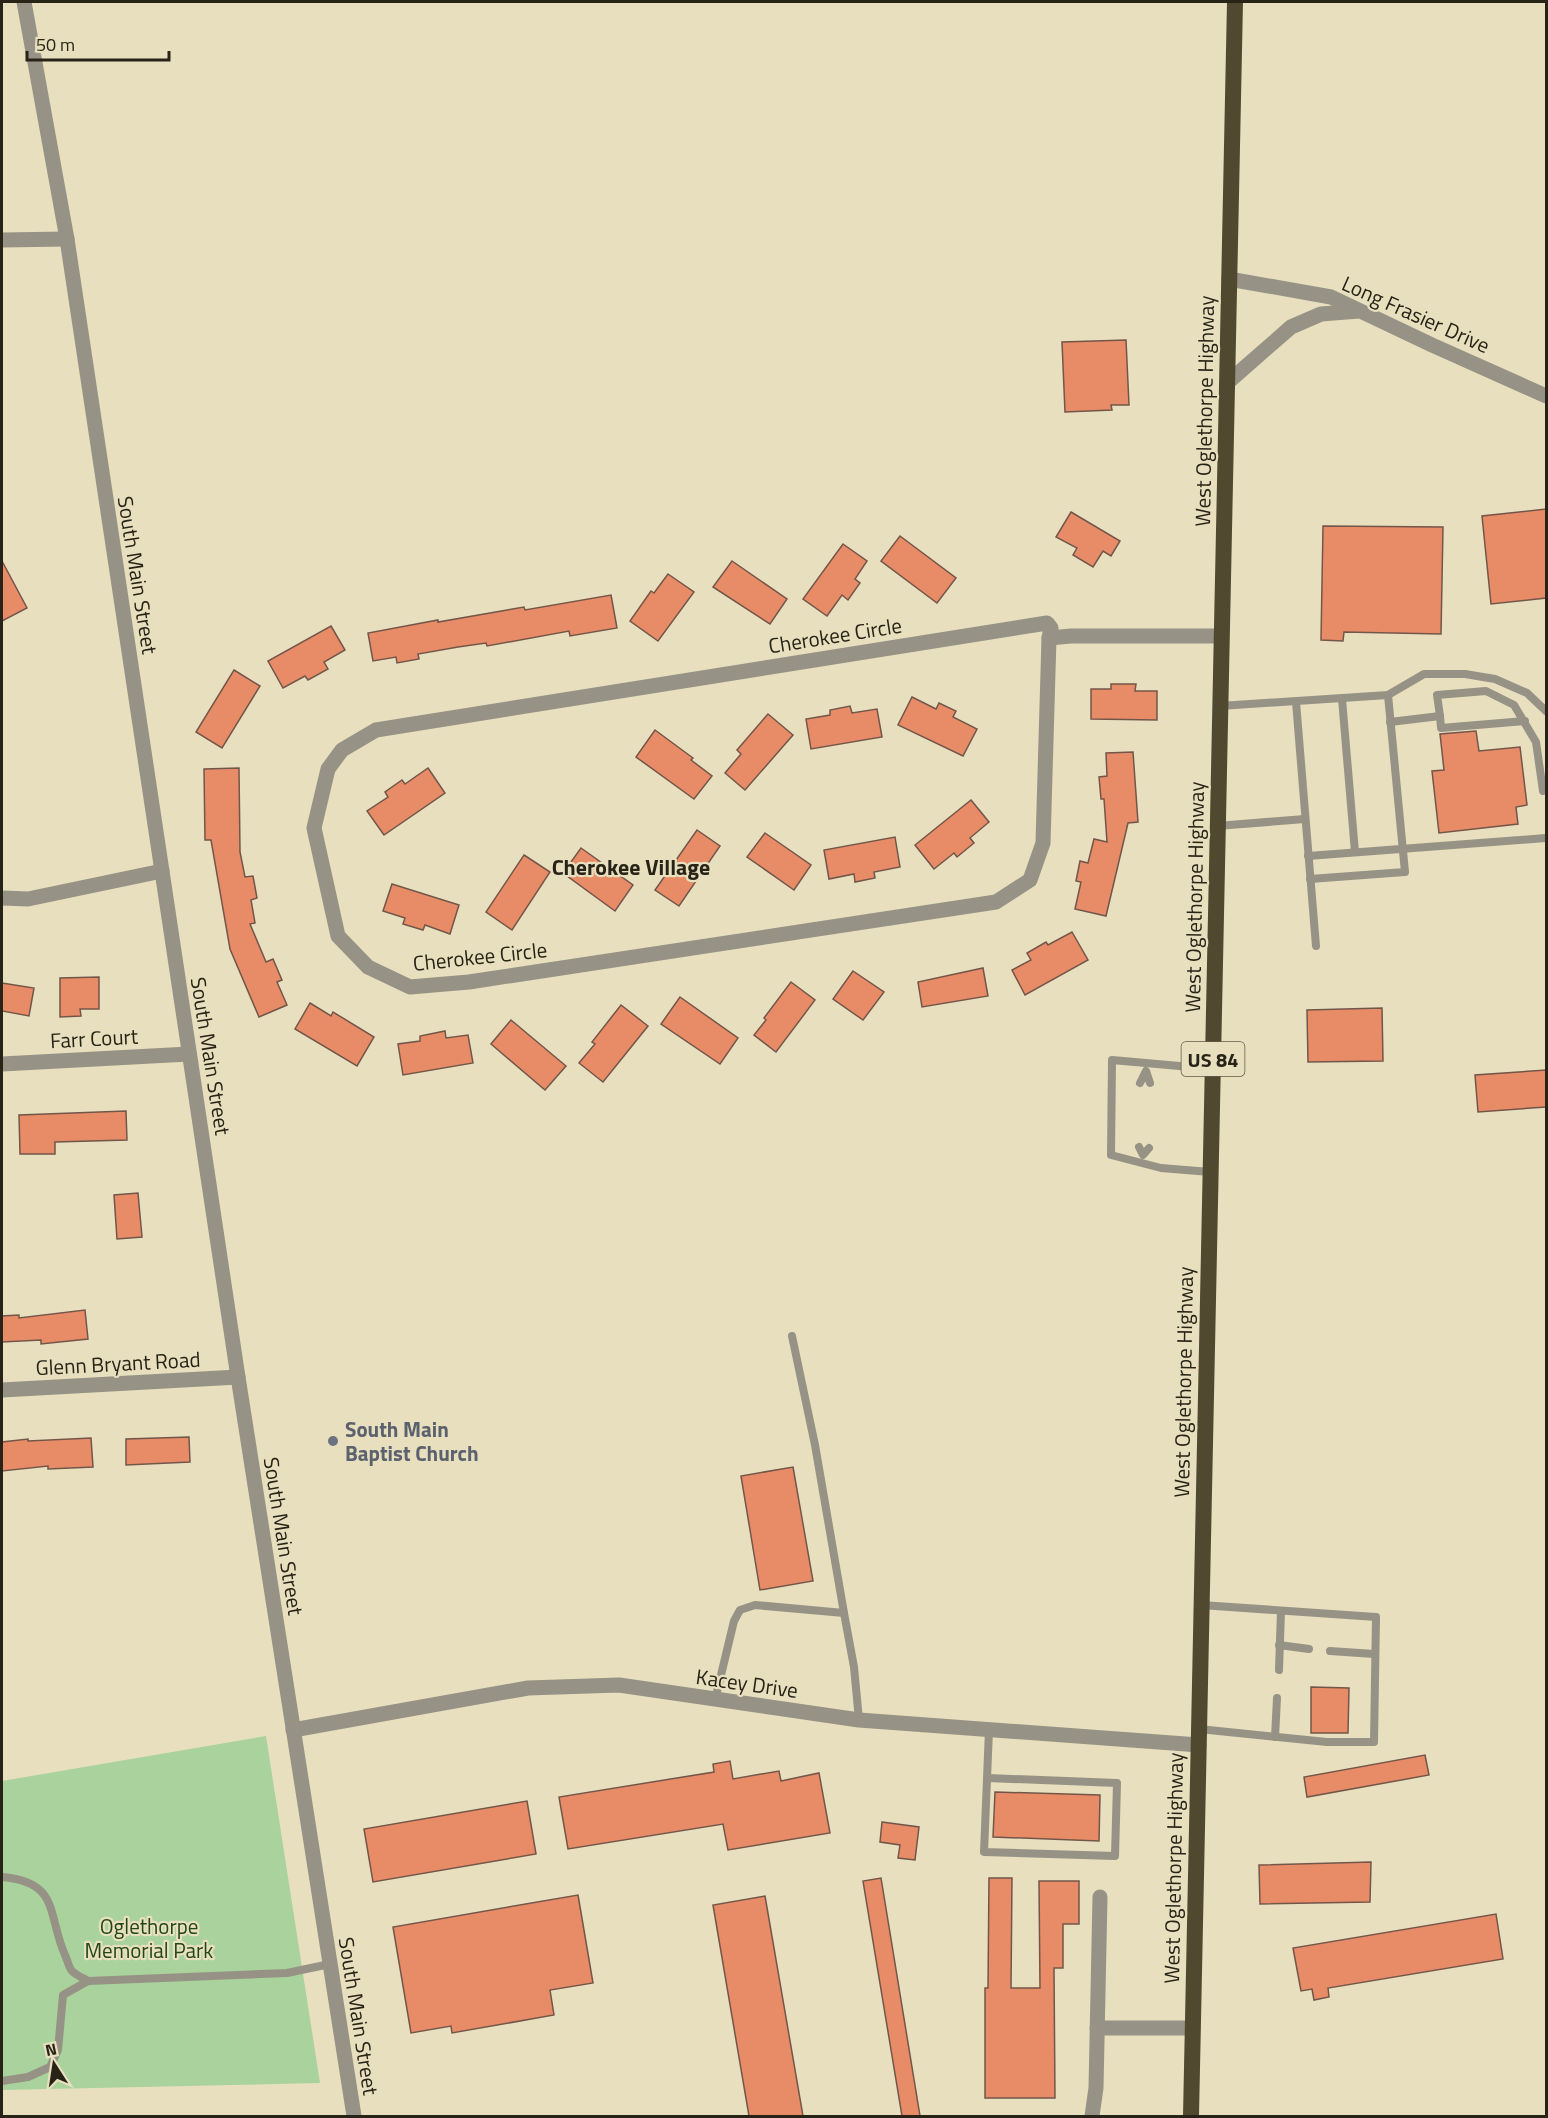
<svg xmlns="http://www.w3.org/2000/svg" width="1548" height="2118" font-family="'Titillium Web',sans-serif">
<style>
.green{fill:#a9d29c}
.building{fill:#e88c67;stroke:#73564a;stroke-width:1.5}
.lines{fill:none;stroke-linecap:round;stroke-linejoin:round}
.service{stroke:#969285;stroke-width:8}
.minor{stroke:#969285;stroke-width:15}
.tertiary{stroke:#969285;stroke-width:15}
.trunk{stroke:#504930;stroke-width:16}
.worship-dot{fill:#6b7280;stroke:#e8dfbe;stroke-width:2}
.labels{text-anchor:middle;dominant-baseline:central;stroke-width:4.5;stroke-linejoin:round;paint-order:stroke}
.shield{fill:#e8dfbe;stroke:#615b49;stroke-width:1.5}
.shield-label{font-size:20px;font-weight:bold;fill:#272317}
.street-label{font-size:21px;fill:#272317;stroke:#e8dfbe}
.worship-label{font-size:21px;font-weight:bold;fill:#5b616d;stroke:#e8dfbe;text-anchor:start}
.park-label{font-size:21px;fill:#214813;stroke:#e8dfbe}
.neighbourhood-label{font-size:22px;font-weight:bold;fill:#272317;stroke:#e8dfbe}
</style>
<rect width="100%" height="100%" fill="#e8dfbe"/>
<polygon class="green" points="266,1736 320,2083 2,2090 2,1781"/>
<g class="building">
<polygon points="1126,340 1129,405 1111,405 1112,410 1065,412 1062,342"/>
<polygon points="1546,509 1546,598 1491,604 1482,516"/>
<polygon points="1071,512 1120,541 1111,556 1103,551 1093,567 1073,555 1077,548 1056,537"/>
<polygon points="1323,526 1443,527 1441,634 1344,632 1343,641 1321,640"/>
<polygon points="900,536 956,578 937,603 881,561"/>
<polygon points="843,544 867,561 855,579 860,583 848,600 842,595 827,616 803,599"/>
<polygon points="2,561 27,608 2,621"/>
<polygon points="732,561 787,599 770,624 713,587"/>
<polygon points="668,574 694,592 658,641 630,621 651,591 654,593"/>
<polygon points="611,595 617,628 570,636 569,631 487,646 486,643 458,647 418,654 419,659 397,663 396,657 373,661 368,633 438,620 438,622 524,607 525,610"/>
<polygon points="331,626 345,650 324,662 328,669 308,680 305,676 283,688 268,661"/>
<polygon points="234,670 260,686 222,748 196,732"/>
<polygon points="1111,684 1136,684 1135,691 1157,691 1157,720 1091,719 1091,689 1111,689"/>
<polygon points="912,697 936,709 939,703 956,711 953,717 977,729 963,756 898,725"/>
<polygon points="850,706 852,713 877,709 882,737 811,749 806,719 830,715 830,710"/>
<polygon points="768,714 793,735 745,790 725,773 741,754 737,750"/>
<polygon points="655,730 693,758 691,760 712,776 694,799 636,757"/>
<polygon points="1476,731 1479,751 1520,747 1527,805 1516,807 1518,824 1439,833 1432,771 1444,770 1440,734"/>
<polygon points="1133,752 1138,822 1128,823 1106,916 1075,909 1081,882 1076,881 1080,861 1088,863 1094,839 1107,842 1104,799 1101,799 1099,777 1107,776 1106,753"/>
<polygon points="239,768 240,852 245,877 253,876 257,898 251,900 255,923 250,924 266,962 273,959 282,980 277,982 287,1005 259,1017 230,949 211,840 205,840 204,769"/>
<polygon points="428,768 445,793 384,835 367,811 388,797 385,792 402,780 405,784"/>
<polygon points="971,800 989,822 970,838 974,843 957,857 954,853 934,869 915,845"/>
<polygon points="697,830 720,846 679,906 655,890"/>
<polygon points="765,833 811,865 794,890 747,857"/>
<polygon points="895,837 900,867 874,872 875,878 855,882 854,874 829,879 824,850"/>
<polygon points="581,848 633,885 615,911 563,873"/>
<polygon points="524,855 550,872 512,930 486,912"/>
<polygon points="392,884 459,905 450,934 425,925 423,930 403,924 405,918 383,911"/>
<polygon points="1072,932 1088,960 1025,995 1012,970 1031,960 1027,953 1046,942 1048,945"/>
<polygon points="983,968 988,996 922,1007 918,982"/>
<polygon points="853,971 884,992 863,1020 833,999"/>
<polygon points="99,977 99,1009 80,1009 81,1016 60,1017 60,978"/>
<polygon points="791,982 815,1000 776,1052 754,1035 766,1020 764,1018"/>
<polygon points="2,983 34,988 29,1016 2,1011"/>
<polygon points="680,997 738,1038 720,1064 661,1024"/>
<polygon points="310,1003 331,1016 333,1012 374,1037 357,1066 295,1029"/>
<polygon points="621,1005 648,1026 603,1082 579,1063 595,1044 592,1042"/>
<polygon points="1382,1008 1383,1061 1308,1062 1307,1010"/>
<polygon points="511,1020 566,1066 545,1090 491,1044"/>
<polygon points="445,1031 446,1038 468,1035 473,1063 403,1075 398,1044 420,1041 420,1036"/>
<polygon points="1546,1070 1546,1107 1478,1112 1475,1075"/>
<polygon points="126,1111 127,1140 55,1142 55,1154 20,1154 19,1115"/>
<polygon points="138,1193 142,1237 117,1239 114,1195"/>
<polygon points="85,1310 88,1339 41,1344 41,1340 2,1342 2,1316 19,1315 19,1318"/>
<polygon points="189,1437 190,1462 126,1465 126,1439"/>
<polygon points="91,1438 93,1467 48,1469 48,1466 2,1471 2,1442 28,1439 28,1441"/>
<polygon points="793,1467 813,1581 760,1590 741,1476"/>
<polygon points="1311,1687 1349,1688 1348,1733 1311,1733"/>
<polygon points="1425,1755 1429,1775 1307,1797 1304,1777"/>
<polygon points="730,1761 733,1779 779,1771 781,1781 819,1773 830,1833 728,1850 723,1824 568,1849 559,1797 714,1772 713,1764"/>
<polygon points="995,1792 1100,1795 1099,1841 993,1837"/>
<polygon points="527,1801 536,1854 373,1882 364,1829"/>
<polygon points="882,1822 919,1827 915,1860 898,1858 900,1845 880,1842"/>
<polygon points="1371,1862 1370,1902 1260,1904 1259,1865"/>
<polygon points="881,1878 920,2116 902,2116 863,1881"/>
<polygon points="989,1878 1012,1878 1011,1988 1040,1988 1039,1881 1079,1881 1079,1924 1063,1924 1063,1968 1054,1968 1055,2098 985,2098 985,1988 988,1988"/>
<polygon points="578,1895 593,1983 550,1990 554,2015 452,2033 451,2026 411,2033 393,1927"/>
<polygon points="765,1896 803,2116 749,2116 713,1905"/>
<polygon points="1496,1914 1503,1959 1328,1988 1329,1997 1314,2000 1312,1989 1301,1991 1293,1948"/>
</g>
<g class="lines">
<g class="service">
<polyline points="1342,699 1355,852"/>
<polyline points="1296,702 1316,946"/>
<polyline points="1220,706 1388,695 1424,674 1465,674 1495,679 1527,693 1546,711"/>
<polyline points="1440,716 1441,728 1525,721"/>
<polyline points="1390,722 1440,716 1437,695 1486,691 1514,705 1536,742 1543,791"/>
<polyline points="1217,826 1305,819"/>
<polyline points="1308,856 1546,838"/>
<polyline points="1310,879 1405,872 1388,695"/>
<polyline points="1140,1083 1146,1071 1150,1083"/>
<polyline points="1139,1147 1143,1155 1149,1148"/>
<polyline points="1210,1172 1161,1168 1111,1155 1112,1060 1213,1069"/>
<polyline points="792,1336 815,1445 844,1613"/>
<polyline points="1279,1645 1309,1649"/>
<polyline points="1330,1651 1374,1654"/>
<polyline points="1279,1670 1281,1611"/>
<polyline points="715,1700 734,1621 740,1610 755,1605 844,1613 854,1667 859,1720"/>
<polyline points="1199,1729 1327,1742 1374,1742 1376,1617 1201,1605"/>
<polyline points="1275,1737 1277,1698"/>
<polyline points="987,1778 1117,1783 1115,1856 984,1852 989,1730"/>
<path d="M2,1877c58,5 45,37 63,78 2,4 4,13 7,16 4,4 11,7 16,10"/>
<polyline points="2,2081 28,2077 50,2067 58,2050 63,1995 88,1981 287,1973 330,1964"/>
</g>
<g class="minor">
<polyline points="2,240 67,239"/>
<polyline points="1229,279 1331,297 1432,345 1546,396"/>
<polyline points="1227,383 1291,327 1321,314 1359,311"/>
<polygon points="1047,623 1051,628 1049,638 1043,843 1030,880 996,902 469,982 410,987 368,967 338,936 314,828 328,769 342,750 376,730"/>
<polyline points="1049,638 1071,636 1221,636"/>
<polyline points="2,898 28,899 162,871"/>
<polyline points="2,1064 189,1054"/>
<polyline points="293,1730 528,1688 619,1685 859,1720 1199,1745"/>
<polyline points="1097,2028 1193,2028"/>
<polyline points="1092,2116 1096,2088 1100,1897"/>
</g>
<g class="tertiary">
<polyline points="24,2 67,239 238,1377 354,2116"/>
<polyline points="2,1390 238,1377"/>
</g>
<polyline class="trunk" points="1191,2116 1235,2"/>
</g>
<circle class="worship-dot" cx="333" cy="1441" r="6"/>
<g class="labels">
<rect class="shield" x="1181.5" y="1042" width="63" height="34" rx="4.5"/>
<g class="shield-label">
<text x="1213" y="1059">US 84</text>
</g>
<g class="street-label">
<text transform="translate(1416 314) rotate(24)">Long Frasier Drive</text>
<text transform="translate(1204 411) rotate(-89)">West Oglethorpe Highway</text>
<text transform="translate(138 575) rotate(81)">South Main Street</text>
<text transform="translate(835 635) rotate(-9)">Cherokee Circle</text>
<text transform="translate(1194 897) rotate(-89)">West Oglethorpe Highway</text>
<text transform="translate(480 956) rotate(-6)">Cherokee Circle</text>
<text transform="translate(94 1038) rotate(-3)">Farr Court</text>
<text transform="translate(211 1056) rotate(81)">South Main Street</text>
<text transform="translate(118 1363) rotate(-3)">Glenn Bryant Road</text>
<text transform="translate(1183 1382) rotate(-89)">West Oglethorpe Highway</text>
<text transform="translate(284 1536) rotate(81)">South Main Street</text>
<text transform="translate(747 1683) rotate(8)">Kacey Drive</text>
<text transform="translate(1173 1868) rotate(-89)">West Oglethorpe Highway</text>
<text transform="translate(359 2016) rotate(81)">South Main Street</text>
</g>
<g class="worship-label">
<text x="345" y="1429">South Main<tspan x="345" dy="24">Baptist Church</tspan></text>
</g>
<g class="park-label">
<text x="149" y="1926">Oglethorpe<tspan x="149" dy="24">Memorial Park</tspan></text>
</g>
<g class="neighbourhood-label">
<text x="631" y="867">Cherokee Village</text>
</g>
</g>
<rect width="1548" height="2118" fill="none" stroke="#272317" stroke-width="6"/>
<g transform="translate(54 2064) rotate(348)" stroke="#e8dfbe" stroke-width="4.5" paint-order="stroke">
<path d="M0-4.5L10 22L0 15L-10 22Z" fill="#272317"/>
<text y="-9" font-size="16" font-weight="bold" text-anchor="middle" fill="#272317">N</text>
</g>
<path d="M27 51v9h142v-9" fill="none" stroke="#272317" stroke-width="3"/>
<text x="36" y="51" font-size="18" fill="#272317" stroke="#e8dfbe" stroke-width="4.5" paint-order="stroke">50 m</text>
</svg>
